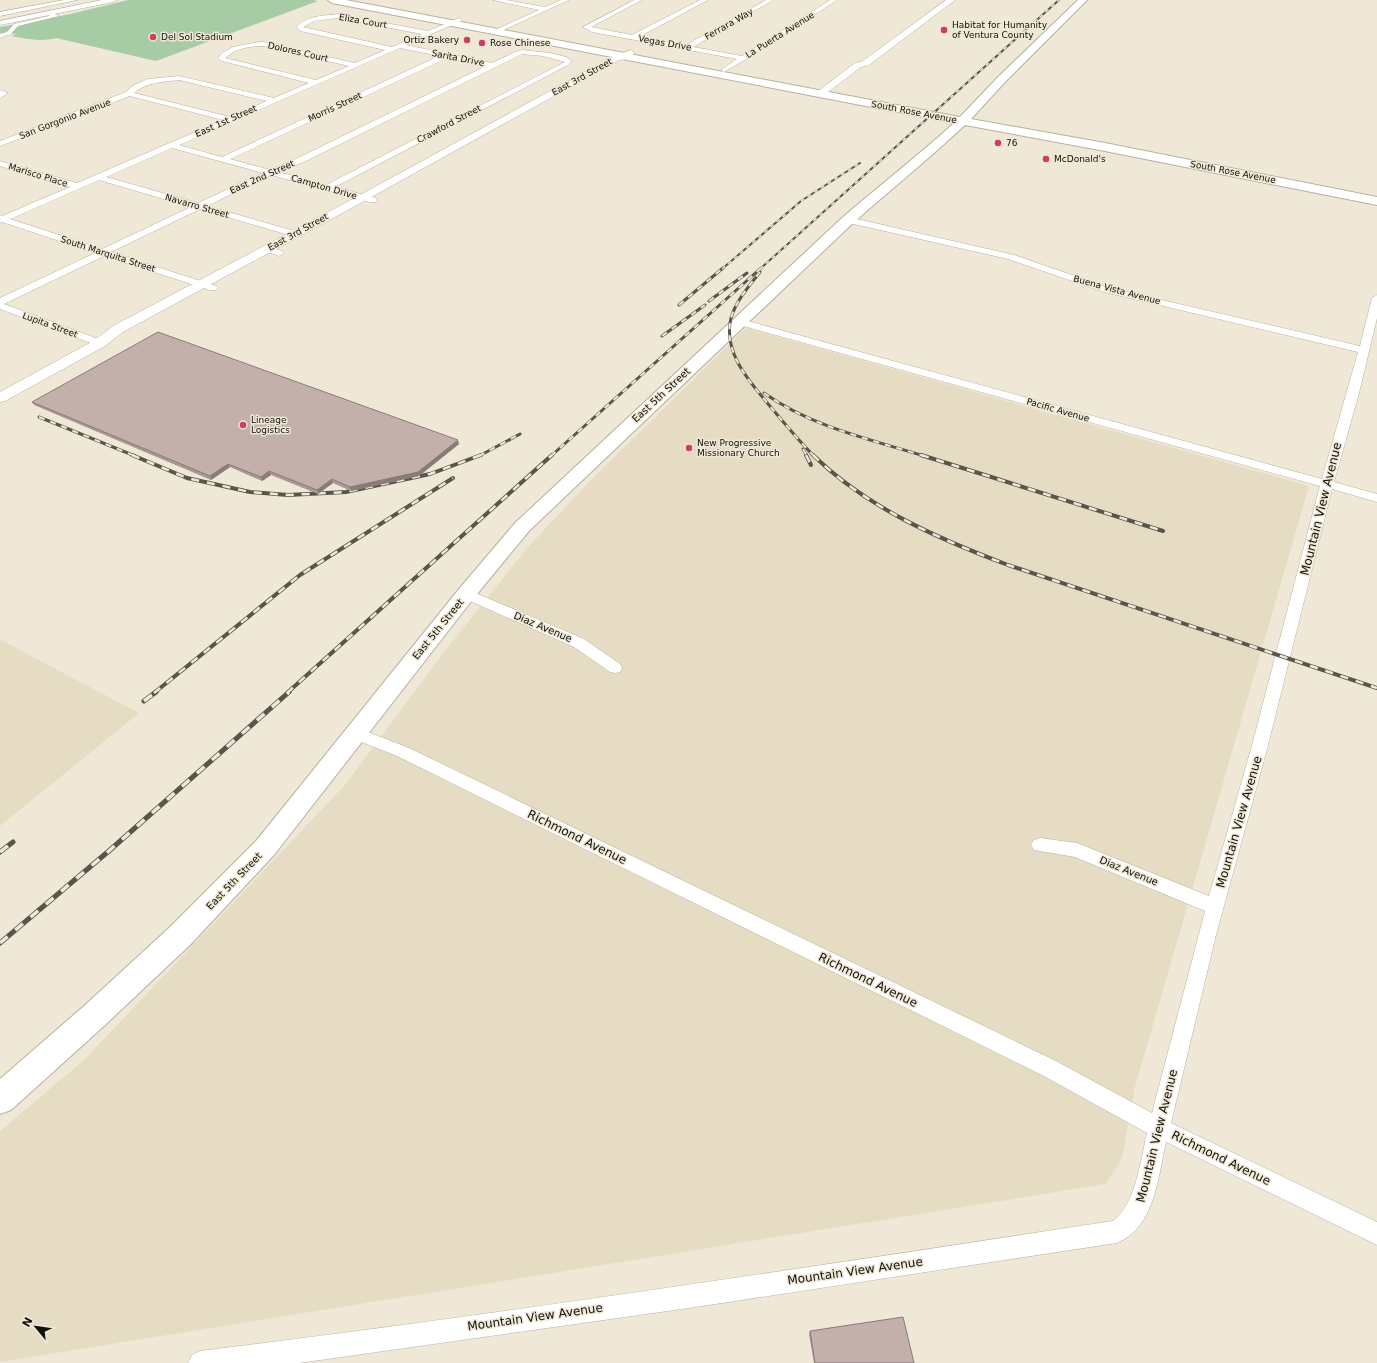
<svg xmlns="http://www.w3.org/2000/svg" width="1377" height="1363" font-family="'DejaVu Sans',sans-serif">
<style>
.built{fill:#e6dcc3}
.green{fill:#a7cca5}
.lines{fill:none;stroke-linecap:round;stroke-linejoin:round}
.minor-casing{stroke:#b7b09f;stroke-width:1}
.tertiary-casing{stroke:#b7b09f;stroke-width:1}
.secondary-casing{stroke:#b7b09f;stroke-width:2}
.minor{fill:#fff;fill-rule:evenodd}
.tertiary{fill:#fff;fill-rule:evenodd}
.secondary{fill:#fff;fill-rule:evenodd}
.rail-far3-casing{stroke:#58554b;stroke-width:2}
.rail-far2-casing{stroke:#58554b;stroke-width:3}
.rail-far1-casing{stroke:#58554b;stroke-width:4}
.rail-casing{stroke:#58554b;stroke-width:5}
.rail-far3{stroke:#efe8d6;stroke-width:1.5;stroke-dasharray:4;stroke-linecap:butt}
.rail-far2{stroke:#efe8d6;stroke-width:2;stroke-dasharray:6;stroke-linecap:butt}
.rail-far1{stroke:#efe8d6;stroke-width:2.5;stroke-dasharray:8;stroke-linecap:butt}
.rail{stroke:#efe8d6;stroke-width:3.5;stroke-dasharray:10;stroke-linecap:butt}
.wall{fill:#a99793}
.shaded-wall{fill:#897b78}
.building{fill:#c4b0ab;stroke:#897b78}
.poi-dot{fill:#cc3d65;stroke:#efe8d6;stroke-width:1.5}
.labels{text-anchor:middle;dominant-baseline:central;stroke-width:3;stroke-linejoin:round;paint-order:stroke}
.far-street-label{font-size:9px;fill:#12100a;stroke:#efe8d6}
.far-poi-label{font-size:9px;fill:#12100a;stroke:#efe8d6;text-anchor:start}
.street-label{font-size:10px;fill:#12100a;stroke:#efe8d6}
.near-street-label{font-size:12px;fill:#12100a;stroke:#efe8d6}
</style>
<rect width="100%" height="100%" fill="#efe8d6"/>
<g class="built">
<polygon points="746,328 1309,486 1135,1087 1122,1158 1106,1184 0,1362 0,1131 83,1061 345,785 448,647 528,547 589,482"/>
<polygon points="1,640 139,713 0,826 0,641"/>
</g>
<path class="green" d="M128,0h184l6,1 -162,60 -100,-23c-16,4 -28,1 -45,-2l6,-2 -17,-1v-6l66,-12z"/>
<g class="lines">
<defs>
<g id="minor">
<polygon points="64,0 77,0 0,16 0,12"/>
<polygon points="493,0 506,0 545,7 561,0 569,0 497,33 495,32 495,30 539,10"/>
<polygon points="634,0 642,0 591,27 632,35 700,0 708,0 639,37 686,45 766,0 773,0 693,47 742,56 830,0 837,0 746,59 724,72 722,71 722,69 737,59 592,32 583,27"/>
<polygon points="49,13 53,13 59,16 18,26 11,34 0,38 0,34 7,32 14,24 49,16"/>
<path d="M338,14l90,17 31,-13 3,2 -1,1 -55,24 86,18 23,-11 7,-2 28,3 16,4 6,4 -4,4 -233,122 41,11 1,2 -1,2h-6l-99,-27 -64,31 91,26 2,2 -2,2h-6l-92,-27 -89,43 105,34 2,2 -2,2h-6l-106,-34 -100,48 100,37 1,2 -1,2h-8l-96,-36v-11l95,-45 -93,-31 -2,1v-8l2,1 68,-29 -70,-21v-5l77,22 146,-63 -93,-24 -130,50v-5l126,-49 8,-7 14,-6 31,-3 95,22 35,-15 -87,-22 -4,-3 4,-5 11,-6 26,-5h5l91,21 30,-13 -85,-19 -3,-4c10,-12 27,-11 41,-13zM338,18l84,16 -30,13 -89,-20 11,-6zM264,46l85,20 -33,14 -91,-22c11,-10 25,-12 39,-12zM400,48l39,8 -217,101 -43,-12zM522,54l21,2 22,6 -239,123 -47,-13 29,-12zM447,58l39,8 -184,90 -32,14 -40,-11zM179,80l88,21 -37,16 -96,-24c13,-11 29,-11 45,-13zM172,148l91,25 -65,30 -92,-26zM99,180l92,27 -89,42 -92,-30z"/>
<polygon points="0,90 8,93 0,98"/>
<path d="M848,217l166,38 96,33 250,58 12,-48 5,-3v23l-18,75 -25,89 43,12v8l-45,-13 -65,260 -51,186 -45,188 206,99v23l-211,-103c-8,35 -11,85 -49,101l-428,65 -390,55h-111l4,-8 8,-4c305,-37 609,-84 913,-130 22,-15 28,-62 34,-88l-105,-58 -645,-319 -48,-19 -2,-4 2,-4 6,-2 54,21 647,313 96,52 53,-202 -130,-54 -41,-7 -3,-5 3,-5 6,-2 37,5 132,53 42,-147 69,-263 -584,-162 -1,-2 5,-3 4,1 578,159 36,-127 -254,-60 -96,-33 -163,-37 -1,-2 1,-2z"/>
<polygon points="267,246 282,251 284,253 279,256 264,251 262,249"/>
<polygon points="466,589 584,639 620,664 622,668 620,672 615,673 610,672 574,647 461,597 459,594 461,591"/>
</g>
<g id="tertiary">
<polygon points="102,0 117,0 113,2 0,25 0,21"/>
<polygon points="946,0 955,0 869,65 861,67 823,96 817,96 815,94 817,92 855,63 863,61"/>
<polygon points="631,50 635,53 627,59 619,60 357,205 123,332 105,346 5,401 0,402 0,392 95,340 113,326 349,201 614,56"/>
</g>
<path id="secondary" d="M328,0h18l614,117 38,-40 80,-77h9l-81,81 -35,38 134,24 272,54v8l-272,-54 -140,-26c-36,34 -75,65 -112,98l-324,308 -56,68 -199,256 -84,90 -86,81 -93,84 -11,4v-35l84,-73 86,-79 86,-86 203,-252 56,-66 328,-306c37,-32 75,-61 111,-94l-622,-120z"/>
</defs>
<use href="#minor" class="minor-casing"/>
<use href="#tertiary" class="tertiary-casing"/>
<use href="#secondary" class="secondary-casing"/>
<use href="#minor" class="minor"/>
<use href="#tertiary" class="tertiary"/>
<use href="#secondary" class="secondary"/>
<defs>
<g id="rail-far3">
<polyline points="722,269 801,201 860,163"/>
<polyline points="760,269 1059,0"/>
</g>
<g id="rail-far2">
<path d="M760,272c-11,14 -24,29 -29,46 -9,37 22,67 43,93 13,15 26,31 40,45"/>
<polyline points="709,301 747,273"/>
<polyline points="679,305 723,268"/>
<polyline points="662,336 705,305"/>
<path d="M764,393c48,34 105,46 160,63"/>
<polyline points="39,417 135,456"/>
<polyline points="803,449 807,456"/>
<polyline points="479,456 520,434"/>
<polyline points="551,456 761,268"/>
</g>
<g id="rail-far1">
<polyline points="132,455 187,478 250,492 288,495 346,492 430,474 481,455"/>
<polyline points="806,455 811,465"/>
<path d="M813,455c54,53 126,84 195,110l369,123"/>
<polyline points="921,455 1163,531"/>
<polyline points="154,693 300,575 453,478"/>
<polyline points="287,693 552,455"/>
</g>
<g id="rail">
<polyline points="144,701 156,692"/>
<polyline points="0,852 13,842"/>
<polyline points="0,943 110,850 289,692"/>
</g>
</defs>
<use href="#rail-far3" class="rail-far3-casing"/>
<use href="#rail-far2" class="rail-far2-casing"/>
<use href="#rail-far1" class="rail-far1-casing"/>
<use href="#rail" class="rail-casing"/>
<use href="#rail-far3" class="rail-far3"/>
<use href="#rail-far2" class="rail-far2"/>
<use href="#rail-far1" class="rail-far1"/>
<use href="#rail" class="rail"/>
</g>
<g class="wall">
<polygon points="32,402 459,444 419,476 351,491 333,483 318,494 271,475 262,481 230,467 211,480 34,405"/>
<polygon points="810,1331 914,1363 814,1363 809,1334"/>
</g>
<g class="shaded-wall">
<polygon points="458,440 459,444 419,476 351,491 350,487"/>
<polygon points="228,464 230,467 211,480 210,476"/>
<polygon points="269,471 271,475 262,481 261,477"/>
<polygon points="332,479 333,483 318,494 317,490"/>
</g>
<g class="building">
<polygon points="158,332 458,440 418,472 350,487 332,479 317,490 269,471 261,477 228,464 210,476 32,402"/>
<polygon points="903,1317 914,1363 815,1363 810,1331"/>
</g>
<g class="poi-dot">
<circle cx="944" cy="30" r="4"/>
<circle cx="153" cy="37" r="4"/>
<circle cx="467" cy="40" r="4"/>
<circle cx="482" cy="43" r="4"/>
<circle cx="998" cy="143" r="4"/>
<circle cx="1046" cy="159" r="4"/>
<circle cx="243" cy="425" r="4"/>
<circle cx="689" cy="448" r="4"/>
</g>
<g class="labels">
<g class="far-street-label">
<text transform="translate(363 21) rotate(10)">Eliza Court</text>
<text transform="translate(729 24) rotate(-30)">Ferrara Way</text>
<text transform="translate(780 35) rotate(-32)">La Puerta Avenue</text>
<text transform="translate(665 43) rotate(10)">Vegas Drive</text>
<text transform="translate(298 52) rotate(13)">Dolores Court</text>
<text transform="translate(458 58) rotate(11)">Sarita Drive</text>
<text transform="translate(582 77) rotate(-29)">East 3rd Street</text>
<text transform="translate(335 107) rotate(-25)">Morris Street</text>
<text transform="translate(914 112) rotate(11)">South Rose Avenue</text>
<text transform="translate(65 119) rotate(-21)">San Gorgonio Avenue</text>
<text transform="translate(226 121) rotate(-24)">East 1st Street</text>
<text transform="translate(449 124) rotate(-28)">Crawford Street</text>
<text transform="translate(1233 172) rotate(11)">South Rose Avenue</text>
<text transform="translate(38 175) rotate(17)">Marisco Place</text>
<text transform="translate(262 177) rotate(-24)">East 2nd Street</text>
<text transform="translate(324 187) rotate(16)">Campton Drive</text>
<text transform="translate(197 206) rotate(16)">Navarro Street</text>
<text transform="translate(298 232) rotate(-29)">East 3rd Street</text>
<text transform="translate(108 254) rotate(18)">South Marquita Street</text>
<text transform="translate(1117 290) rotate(15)">Buena Vista Avenue</text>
<text transform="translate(50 325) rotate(20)">Lupita Street</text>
<text transform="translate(1058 410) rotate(16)">Pacific Avenue</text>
</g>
<g class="far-poi-label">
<text x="952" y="25">Habitat for Humanity<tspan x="952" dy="10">of Ventura County</tspan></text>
<text x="161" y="37">Del Sol Stadium</text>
<text x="459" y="40" text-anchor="end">Ortiz Bakery</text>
<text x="490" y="43">Rose Chinese</text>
<text x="1006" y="143">76</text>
<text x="1054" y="159">McDonald's</text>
<text x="251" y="420">Lineage<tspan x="251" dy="10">Logistics</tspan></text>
<text x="697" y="443">New Progressive<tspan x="697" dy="10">Missionary Church</tspan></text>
</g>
<g class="street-label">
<text transform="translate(661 395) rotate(-43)">East 5th Street</text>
<text transform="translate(543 627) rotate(23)">Diaz Avenue</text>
<text transform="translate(438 629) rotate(-51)">East 5th Street</text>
<text transform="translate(1129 871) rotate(22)">Diaz Avenue</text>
<text transform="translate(234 881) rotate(-46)">East 5th Street</text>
</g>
<g class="near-street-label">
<text transform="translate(1321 509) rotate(-76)">Mountain View Avenue</text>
<text transform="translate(1239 822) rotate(-74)">Mountain View Avenue</text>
<text transform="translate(577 837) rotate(26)">Richmond Avenue</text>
<text transform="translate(868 980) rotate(26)">Richmond Avenue</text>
<text transform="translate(1157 1136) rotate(-76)">Mountain View Avenue</text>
<text transform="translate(1221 1158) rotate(26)">Richmond Avenue</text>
<text transform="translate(855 1271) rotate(-8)">Mountain View Avenue</text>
<text transform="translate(535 1317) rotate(-8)">Mountain View Avenue</text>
</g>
</g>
<g transform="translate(36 1327) rotate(299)" stroke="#efe8d6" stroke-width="3" paint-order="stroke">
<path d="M0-3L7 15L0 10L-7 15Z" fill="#12100a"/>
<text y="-6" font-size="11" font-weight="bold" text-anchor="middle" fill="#12100a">N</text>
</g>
</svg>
